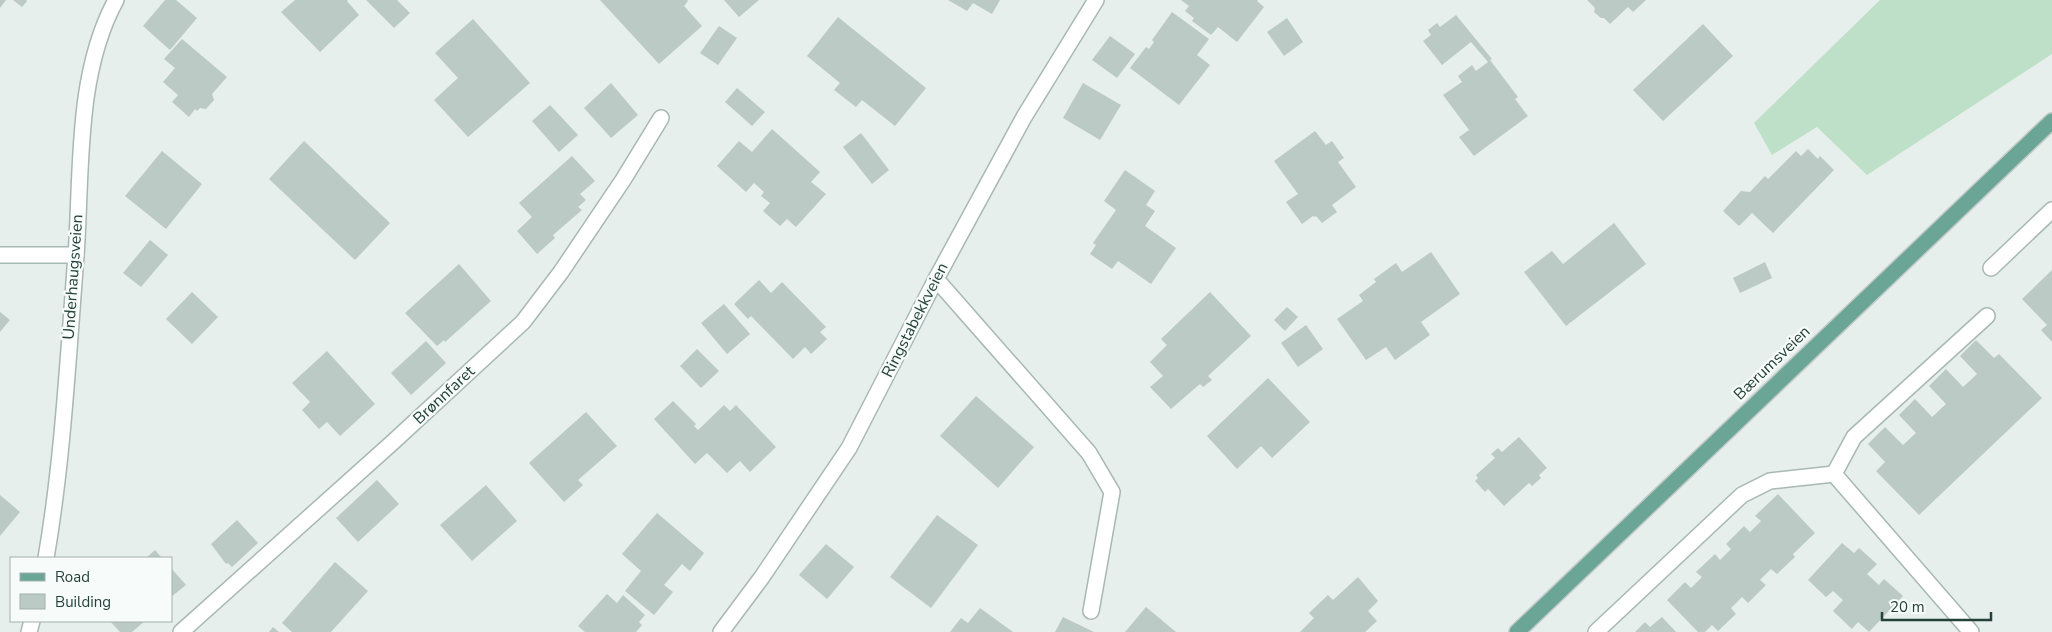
<svg xmlns="http://www.w3.org/2000/svg" width="2052" height="632" font-family="'Nunito Sans',sans-serif">
<style>
.grass{fill:#bfe0c8}
.building{fill:#bbcac4}
.lines{fill:none;stroke-linecap:round;stroke-linejoin:round}
.service-casing{stroke:#a8b8b2;stroke-width:18}
.minor-casing{stroke:#a8b8b2;stroke-width:18}
.primary-casing{stroke:#c2cac8;stroke-width:18}
.service{stroke:#fff;stroke-width:15}
.minor{stroke:#fff;stroke-width:15}
.primary{stroke:#6aa596;stroke-width:15}
.labels{text-anchor:middle;dominant-baseline:central;stroke-width:4.5;stroke-linejoin:round;paint-order:stroke}
.street-label{font-size:16px;fill:#24423a;stroke:#f7fbf9}
</style>
<rect width="100%" height="100%" fill="#e6efeb"/>
<polygon class="grass" points="1880,0 2052,0 2052,54 1867,175 1817,127 1772,155 1754,123"/>
<g class="building">
<polygon points="0,0 6,0 0,8"/>
<polygon points="13,0 26,0 27,1 22,7"/>
<polygon points="165,0 176,0 197,18 170,50 143,26"/>
<polygon points="295,0 348,0 347,1 359,15 320,52 281,12"/>
<polygon points="366,0 397,0 410,13 394,28"/>
<polygon points="600,0 687,0 688,1 684,6 702,26 659,64"/>
<polygon points="724,0 759,0 739,17"/>
<polygon points="948,0 1000,0 992,14 973,3 967,11"/>
<polygon points="1181,0 1258,0 1257,1 1264,7 1237,42 1218,27 1211,35 1192,21 1194,18 1185,11 1189,6"/>
<polygon points="1587,0 1646,0 1633,12 1628,7 1610,24 1604,18 1601,18 1594,12 1595,8"/>
<polygon points="1172,12 1209,39 1197,55 1210,65 1179,105 1130,68 1146,47 1149,49 1154,42 1152,40"/>
<polygon points="1456,15 1492,59 1490,60 1518,97 1515,99 1528,116 1474,156 1459,137 1469,130 1443,95 1462,82 1458,76 1472,65 1476,71 1488,62 1471,42 1442,65 1423,41 1431,35 1428,30 1437,23 1440,27"/>
<polygon points="838,17 926,88 895,126 862,100 856,107 834,90 840,83 807,56"/>
<polygon points="1287,18 1303,42 1284,56 1267,32"/>
<polygon points="473,19 530,83 468,137 434,100 458,78 435,53"/>
<polygon points="1703,24 1733,56 1663,121 1633,90"/>
<polygon points="719,26 737,38 718,65 700,53"/>
<polygon points="1110,36 1135,54 1117,78 1092,60"/>
<polygon points="182,39 227,77 212,94 214,100 206,109 200,108 197,111 195,109 189,117 172,102 178,95 163,82 175,68 164,59"/>
<polygon points="611,83 638,115 611,138 584,108"/>
<polygon points="1083,83 1121,105 1100,140 1063,118"/>
<polygon points="737,88 765,112 752,126 725,102"/>
<polygon points="550,105 578,135 559,152 532,121"/>
<polygon points="772,129 820,172 811,182 826,194 796,227 787,219 780,226 763,211 770,203 761,196 764,192 754,183 746,192 717,166 739,141 752,152"/>
<polygon points="1315,131 1326,145 1332,141 1344,158 1338,162 1356,187 1332,205 1337,212 1322,223 1316,216 1315,217 1313,216 1302,224 1286,202 1298,194 1274,161"/>
<polygon points="861,133 889,170 872,184 843,147"/>
<polygon points="304,141 390,223 355,260 269,179"/>
<polygon points="1808,149 1818,159 1820,156 1834,170 1773,233 1752,213 1739,226 1723,211 1741,191 1750,192 1765,176 1768,179 1796,151 1801,156"/>
<polygon points="162,151 202,184 166,229 125,196"/>
<polygon points="572,156 595,181 580,194 586,200 578,207 582,210 553,235 555,238 537,254 517,231 532,217 519,203"/>
<polygon points="1125,170 1155,191 1146,205 1155,211 1145,226 1176,248 1151,284 1118,261 1112,269 1090,254 1096,245 1093,243 1116,210 1104,201"/>
<polygon points="1614,223 1646,264 1566,326 1524,272 1552,251 1563,264"/>
<polygon points="150,240 168,255 141,287 123,273"/>
<polygon points="1431,252 1460,294 1421,322 1430,335 1395,360 1386,347 1366,360 1337,319 1363,301 1359,295 1376,282 1374,279 1396,263 1402,272"/>
<polygon points="1765,262 1772,278 1740,293 1733,278"/>
<polygon points="459,264 491,301 445,342 444,340 437,346 405,313"/>
<polygon points="2052,270 2052,342 2041,330 2047,325 2022,299"/>
<polygon points="759,280 771,293 782,282 826,327 820,332 827,339 811,354 805,347 793,359 751,316 748,319 734,304"/>
<polygon points="192,292 218,317 192,344 166,319"/>
<polygon points="1210,292 1251,336 1208,376 1212,380 1203,387 1200,384 1171,409 1150,387 1163,376 1150,362 1167,345 1161,339"/>
<polygon points="724,304 750,334 727,354 701,323"/>
<polygon points="1287,307 1298,317 1285,331 1274,320"/>
<polygon points="0,312 10,320 0,332"/>
<polygon points="1306,325 1323,349 1298,367 1281,343"/>
<polygon points="1976,340 1994,358 1999,354 2042,398 1919,515 1876,471 1885,462 1868,444 1885,427 1903,445 1916,433 1899,415 1915,399 1932,417 1946,404 1929,386 1946,369 1963,387 1977,374 1960,356"/>
<polygon points="426,341 446,363 411,395 391,373"/>
<polygon points="697,349 719,371 701,388 680,366"/>
<polygon points="327,351 375,404 340,436 327,422 319,429 302,410 310,402 292,383"/>
<polygon points="1268,378 1310,422 1272,458 1261,446 1237,469 1207,436"/>
<polygon points="976,396 1034,447 998,488 940,436"/>
<polygon points="673,401 696,424 694,426 698,430 724,405 730,411 736,405 776,447 750,472 740,461 727,473 707,453 695,464 654,419"/>
<polygon points="586,412 617,446 578,480 583,485 564,502 529,463"/>
<polygon points="1519,437 1547,468 1539,475 1541,478 1532,486 1529,483 1504,506 1490,491 1488,489 1485,492 1475,481 1478,478 1476,475 1495,458 1491,454 1498,448 1502,452"/>
<polygon points="377,480 399,504 358,542 336,518"/>
<polygon points="486,485 517,521 472,561 440,525"/>
<polygon points="1778,494 1815,533 1793,554 1795,557 1777,574 1771,569 1760,580 1766,585 1748,603 1742,597 1731,608 1736,614 1718,631 1712,625 1705,632 1698,632 1667,600 1685,582 1691,588 1702,577 1696,572 1715,554 1720,560 1731,549 1726,544 1744,526 1750,532 1761,521 1755,516"/>
<polygon points="0,495 20,512 0,536"/>
<polygon points="657,513 704,553 690,571 682,564 664,585 673,592 654,615 625,591 641,571 622,554"/>
<polygon points="937,515 978,545 931,608 890,577"/>
<polygon points="237,520 258,543 232,567 228,563 226,564 211,544"/>
<polygon points="1842,543 1854,553 1859,548 1877,564 1867,574 1879,585 1884,579 1903,596 1869,632 1858,622 1852,629 1833,611 1843,600 1833,591 1826,597 1808,580"/>
<polygon points="826,544 854,567 827,599 799,575"/>
<polygon points="155,550 162,558 146,558"/>
<polygon points="335,562 368,591 331,632 292,632 282,623"/>
<polygon points="171,568 186,585 171,597"/>
<polygon points="1358,577 1378,601 1368,611 1377,621 1365,632 1300,632 1314,618 1309,613 1328,595 1333,600"/>
<polygon points="607,594 617,603 623,595 645,615 639,622 642,625 636,632 585,632 578,626"/>
<polygon points="1146,607 1176,632 1125,632"/>
<polygon points="980,608 1013,632 950,632 961,618 968,623"/>
<polygon points="1063,617 1094,632 1055,632"/>
<polygon points="1662,617 1676,632 1635,632 1645,622 1650,627"/>
<polygon points="110,621 145,621 132,632 120,632"/>
<polygon points="273,627 279,632 269,632"/>
</g>
<g class="lines">
<defs>
<polyline id="service" points="936,279 1089,453 1112,492 1091,611"/>
<g id="minor">
<polyline points="0,255 76,255"/>
<polyline points="1991,268 2052,210"/>
<path d="M46,558c17,-99 22,-201 30,-302 6,-83 -1,-181 40,-256"/>
<polyline points="29,632 32,621"/>
<polyline points="181,632 393,442 523,322 561,272 623,180 661,118"/>
<polyline points="721,632 762,577 849,448 936,279 1024,117 1096,0"/>
<polyline points="1596,632 1742,495 1770,481 1834,474"/>
<polyline points="1971,632 1834,474 1854,437 1987,316"/>
</g>
<polyline id="primary" points="1517,632 2052,121"/>
</defs>
<use href="#service" class="service-casing"/>
<use href="#minor" class="minor-casing"/>
<use href="#primary" class="primary-casing"/>
<use href="#service" class="service"/>
<use href="#minor" class="minor"/>
<use href="#primary" class="primary"/>
</g>
<g class="labels">
<g class="street-label">
<text transform="translate(73 277) rotate(-86)">Underhaugsveien</text>
<text transform="translate(915 320) rotate(-63)">Ringstabekkveien</text>
<text transform="translate(1772 363) rotate(-44)">Bærumsveien</text>
<text transform="translate(444 395) rotate(-43)">Brønnfaret</text>
</g>
</g>
<rect x="10" y="557" width="162" height="65" fill="#f7fbf9" stroke="#a3b1ad"/>
<rect x="20" y="573" width="25" height="8" fill="#6aa596" stroke="#a3b1ad"/>
<text x="55" y="582" font-size="15" fill="#24423a">Road</text>
<rect x="20" y="594" width="25" height="15" fill="#bbcac4" stroke="#a3b1ad"/>
<text x="55" y="607" font-size="15" fill="#24423a">Building</text>
<path d="M1882 612v8h109v-8" fill="none" stroke="#24423a" stroke-width="2.5"/>
<text x="1890" y="612" font-size="15" fill="#24423a" stroke="#f7fbf9" stroke-width="4" paint-order="stroke">20 m</text>
</svg>
